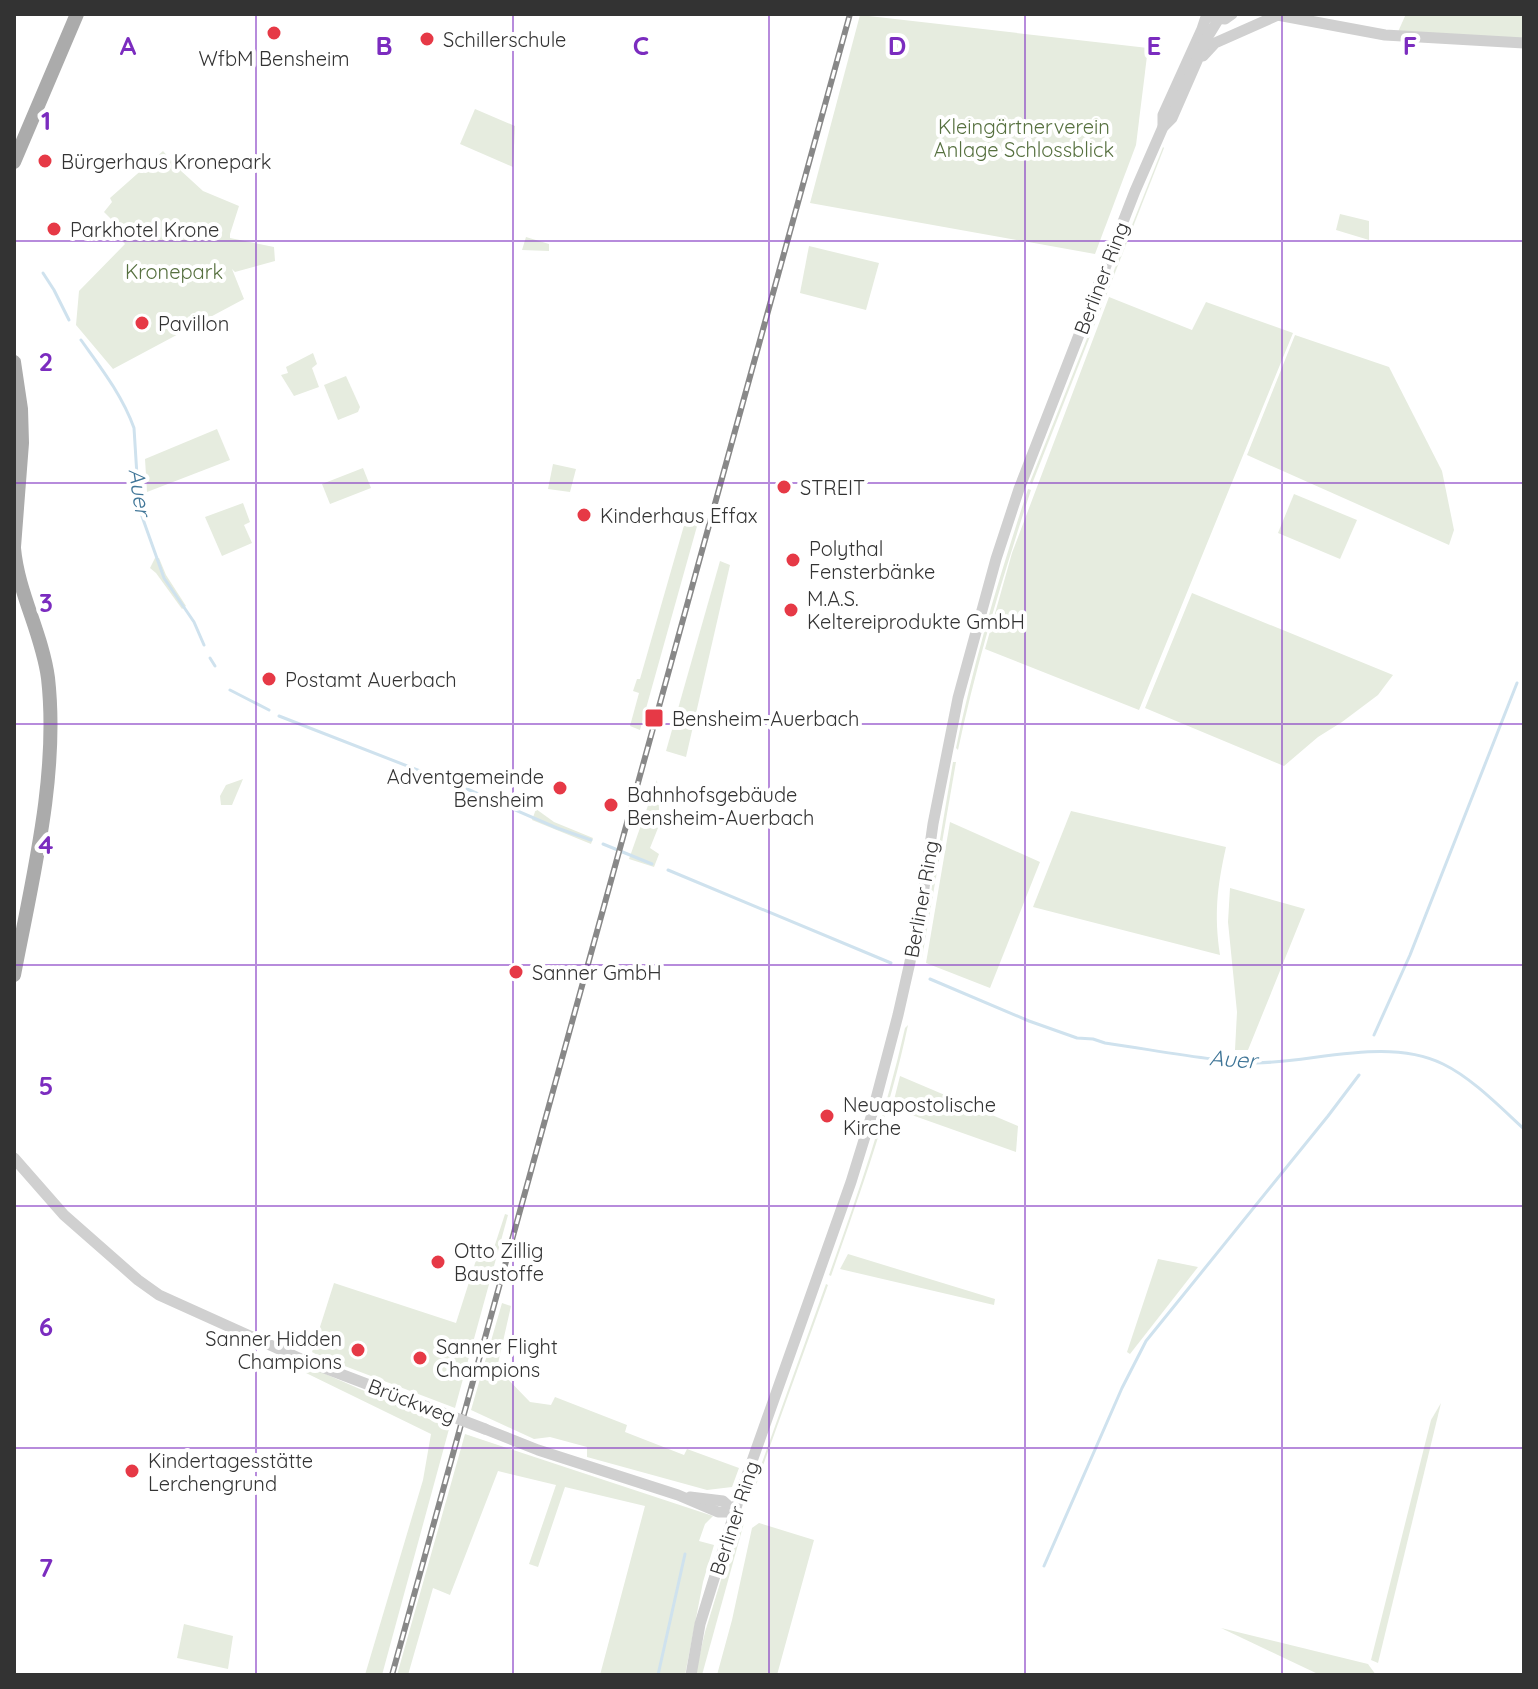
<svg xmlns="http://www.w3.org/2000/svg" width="1538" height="1689" font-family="Quicksand,sans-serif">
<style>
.green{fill:#e6ecdf}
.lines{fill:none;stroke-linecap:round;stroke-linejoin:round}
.stream{stroke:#cfe2ee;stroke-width:3}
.tertiary{stroke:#d0d0d0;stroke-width:11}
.primary{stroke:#ababab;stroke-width:14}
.rail-casing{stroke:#888;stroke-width:6}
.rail{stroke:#fff;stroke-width:3;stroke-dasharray:9;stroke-linecap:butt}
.tertiary-bridge{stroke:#d0d0d0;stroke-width:11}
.grid{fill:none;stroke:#7b2cbf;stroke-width:2;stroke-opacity:0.55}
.poi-dot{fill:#e63946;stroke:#fff;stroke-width:3}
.labels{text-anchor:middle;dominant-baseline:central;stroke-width:8;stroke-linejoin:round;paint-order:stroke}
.poi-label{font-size:20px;fill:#333;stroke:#fff;text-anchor:start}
.park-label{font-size:20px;fill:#56703f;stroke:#fff}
.street-label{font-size:20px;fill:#333;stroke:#fff}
.water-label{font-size:22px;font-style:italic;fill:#3f7597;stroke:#fff}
.grid-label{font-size:26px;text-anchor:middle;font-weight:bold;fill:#7b2cbf;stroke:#fff;stroke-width:8;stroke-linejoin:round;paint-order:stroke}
</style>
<rect width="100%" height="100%" fill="#fff"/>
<g class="green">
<polygon points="1406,14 1524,14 1524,41 1397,34"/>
<polygon points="860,15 1148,48 1136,145 1095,254 810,203"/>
<polygon points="475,109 515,126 513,167 460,144"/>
<polygon points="1163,147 1164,148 1032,484 1030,482"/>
<polygon points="163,151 179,169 203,191 239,206 230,234 230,238 274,247 275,261 235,272 232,269 244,299 113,369 76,325 79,291 125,244 108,225 112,220 104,212 112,202 110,198"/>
<polygon points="1340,214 1369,221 1369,240 1336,230"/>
<polygon points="526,237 549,244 549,251 522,250"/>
<polygon points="809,246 879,263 866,310 800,293"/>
<polygon points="1109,297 1192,330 1206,302 1293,333 1139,710 985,649 1012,553"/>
<polygon points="1295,335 1389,367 1442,471 1454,530 1449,545 1247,455"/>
<polygon points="313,353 317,364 312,368 319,387 294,396 281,375 288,373 286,367"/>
<polygon points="346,376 360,407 358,412 338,420 324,385"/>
<polygon points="217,429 230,460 147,492 145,459"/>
<polygon points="553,464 576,469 570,492 548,489"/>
<polygon points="363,468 371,488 330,504 322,484"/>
<path d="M1028,489l3,1c-28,86 -54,171 -73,260l-2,-2c18,-88 44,-174 72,-259z"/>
<polygon points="1294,494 1357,520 1340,559 1278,533"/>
<polygon points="243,503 250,522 244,525 252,543 222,556 205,517"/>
<polygon points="687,515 699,519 640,730 630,726 639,693 633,691 637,679 640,679"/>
<polygon points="155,558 159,558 166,575 186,606 182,609 156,573 150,568"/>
<polygon points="720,561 730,565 686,757 666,751"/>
<polygon points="1192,593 1393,675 1378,695 1342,722 1318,737 1284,766 1145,708"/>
<polygon points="953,762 956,762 922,958 920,958"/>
<polygon points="243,779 232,805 221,805 220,796 226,785"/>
<polygon points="657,780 660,823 650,848 659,854 654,867 629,859"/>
<polygon points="536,809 554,822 593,838 591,844 532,820"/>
<path d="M1071,811l155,36c-9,40 -12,68 -6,108l-187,-48z"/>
<polygon points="950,822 1040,862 990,988 926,963"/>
<polygon points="1230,888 1305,909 1248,1050 1235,1050 1237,1012 1228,922"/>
<path d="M908,1025c-18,86 -48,168 -77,251l-2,-1c29,-81 57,-162 76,-247z"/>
<polygon points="900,1076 1018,1126 1016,1152 892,1108"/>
<polygon points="505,1214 508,1215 455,1408 321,1357 312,1352 334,1283 456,1323 478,1254 491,1257"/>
<polygon points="848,1254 995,1299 994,1305 840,1269"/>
<polygon points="1158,1259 1198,1267 1130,1354 1127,1352"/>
<polygon points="826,1284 828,1285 752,1496 750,1496"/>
<polygon points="502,1303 511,1306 497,1368 530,1402 551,1405 555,1397 627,1425 625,1432 684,1455 687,1449 739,1468 732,1487 707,1490 587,1457 587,1447 550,1437 534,1439 471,1410"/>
<polygon points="307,1366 445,1426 449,1429 382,1675 365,1675 423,1480 431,1434 306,1373"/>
<polygon points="1441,1403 1378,1663 1371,1660 1431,1420"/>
<polygon points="465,1434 713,1516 705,1524 699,1541 714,1545 703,1582 685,1675 600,1675 645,1506 565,1487 538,1567 529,1564 556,1485 498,1471 450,1595 433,1588 408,1675 397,1675"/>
<polygon points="742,1518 745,1519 702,1675 695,1675 705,1632 739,1521"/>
<polygon points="759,1523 814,1540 777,1675 717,1675 732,1620 752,1528"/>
<polygon points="184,1624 233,1636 228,1669 177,1658"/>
<polygon points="1221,1628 1368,1664 1376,1675 1320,1675"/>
</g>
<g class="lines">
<g class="stream">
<polyline points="43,273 54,290 69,320"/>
<path d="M81,340c20,28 41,55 53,88l5,80 25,70 30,44 10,23"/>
<polyline points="210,658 215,666"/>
<polyline points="230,690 269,710"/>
<polyline points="279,716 451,783"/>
<polyline points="467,789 557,828 591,840"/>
<polyline points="603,844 652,864"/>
<polyline points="668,870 891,963"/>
<path d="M930,979l99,42 48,17 16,1 12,4c36,5 72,12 108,16 15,1 29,4 43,4 59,-1 132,-26 187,1 29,14 57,43 81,65"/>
<polyline points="1374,1035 1410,955 1517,683"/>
<polyline points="1044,1566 1122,1388 1146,1341 1328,1116 1359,1075"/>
<polyline points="658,1675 685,1554"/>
</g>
<g class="tertiary">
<polyline points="1272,14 1385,35 1524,43"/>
<polyline points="1214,18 1225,19 1232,14"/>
<polyline points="1203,56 1215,43 1278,15"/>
<polyline points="1163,127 1163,115 1202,29 1207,14"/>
<polyline points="14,1158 64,1215 138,1280 159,1295 301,1359 435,1410"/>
<polyline points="485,1429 538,1450 678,1495 718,1512 735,1512"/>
<polyline points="690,1497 723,1501 735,1512"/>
<polyline points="691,1675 700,1624 740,1495 851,1182 872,1114 898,1015 910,962 924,888 933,824 958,698 996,559 1019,489 1135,191 1163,127 1172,118 1207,38 1218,20"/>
</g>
<g class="primary">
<polyline points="14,162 77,14"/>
<polyline points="14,362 21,409 22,443 14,547"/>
<path d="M14,548c4,45 28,85 34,130 11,97 -16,202 -34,297"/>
</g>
<defs>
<polyline id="rail" points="392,1675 850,14"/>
</defs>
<use href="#rail" class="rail-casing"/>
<use href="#rail" class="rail"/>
<polyline class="tertiary-bridge" points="435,1410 485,1429"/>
</g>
<path class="grid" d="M256,14v1661M513,14v1661M769,14v1661M1025,14v1661M1282,14v1661M14,241h1510M14,483h1510M14,724h1510M14,965h1510M14,1206h1510M14,1448h1510"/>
<g class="poi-dot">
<circle cx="274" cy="33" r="8"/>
<circle cx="427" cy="39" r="8"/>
<circle cx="45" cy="161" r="8"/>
<circle cx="54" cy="229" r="8"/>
<circle cx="142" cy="323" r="8"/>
<circle cx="784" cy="487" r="8"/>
<circle cx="584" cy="515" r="8"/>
<circle cx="793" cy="560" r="8"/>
<circle cx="791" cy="610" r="8"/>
<circle cx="269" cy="679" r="8"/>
<rect x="644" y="708" width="20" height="20" rx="4"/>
<circle cx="560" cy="788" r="8"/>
<circle cx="611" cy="805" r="8"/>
<circle cx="516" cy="972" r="8"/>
<circle cx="827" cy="1116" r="8"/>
<circle cx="438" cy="1262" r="8"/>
<circle cx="358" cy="1350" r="8"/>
<circle cx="420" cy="1358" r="8"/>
<circle cx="132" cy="1471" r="8"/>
</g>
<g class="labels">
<g class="poi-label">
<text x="443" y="39">Schillerschule</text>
<text x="274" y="58" text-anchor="middle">WfbM Bensheim</text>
<text x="61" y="161">Bürgerhaus Kronepark</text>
<text x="70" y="229">Parkhotel Krone</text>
<text x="158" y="323">Pavillon</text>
<text x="800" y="487">STREIT</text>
<text x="600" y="515">Kinderhaus Effax</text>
<text x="809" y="548">Polythal<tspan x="809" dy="23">Fensterbänke</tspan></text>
<text x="807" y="598">M.A.S.<tspan x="807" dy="23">Keltereiprodukte GmbH</tspan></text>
<text x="285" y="679">Postamt Auerbach</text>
<text x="672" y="718">Bensheim-Auerbach</text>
<text x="544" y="776" text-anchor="end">Adventgemeinde<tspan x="544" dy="23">Bensheim</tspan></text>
<text x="627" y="794">Bahnhofsgebäude<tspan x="627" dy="23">Bensheim-Auerbach</tspan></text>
<text x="532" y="972">Sanner GmbH</text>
<text x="843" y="1104">Neuapostolische<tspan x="843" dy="23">Kirche</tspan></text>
<text x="454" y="1250">Otto Zillig<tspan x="454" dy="23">Baustoffe</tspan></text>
<text x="342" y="1338" text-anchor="end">Sanner Hidden<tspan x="342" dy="23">Champions</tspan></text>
<text x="436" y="1346">Sanner Flight<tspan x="436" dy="23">Champions</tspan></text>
<text x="148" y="1460">Kindertagesstätte<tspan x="148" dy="23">Lerchengrund</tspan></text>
</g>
<g class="park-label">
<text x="1024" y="126">Kleingärtnerverein<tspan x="1024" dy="23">Anlage Schlossblick</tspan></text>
<text x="174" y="271">Kronepark</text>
</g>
<g class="street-label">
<text transform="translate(1101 278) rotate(-69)">Berliner Ring</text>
<text transform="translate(921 899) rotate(-80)">Berliner Ring</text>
<text transform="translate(412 1401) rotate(21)">Brückweg</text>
<text transform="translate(734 1518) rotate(-72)">Berliner Ring</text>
</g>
<g class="water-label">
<text transform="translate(140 492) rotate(81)">Auer</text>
<text transform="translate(1233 1059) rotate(4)">Auer</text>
</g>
</g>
<g class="grid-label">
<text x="128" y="55">A</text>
<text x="384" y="55">B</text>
<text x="641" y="55">C</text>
<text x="897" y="55">D</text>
<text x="1154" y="55">E</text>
<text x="1410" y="55">F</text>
<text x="46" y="130">1</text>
<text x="46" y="371">2</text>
<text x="46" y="612">3</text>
<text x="46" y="854">4</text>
<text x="46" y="1095">5</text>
<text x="46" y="1336">6</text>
<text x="46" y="1577">7</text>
</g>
<rect width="1538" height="1689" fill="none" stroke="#333333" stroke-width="32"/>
</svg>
